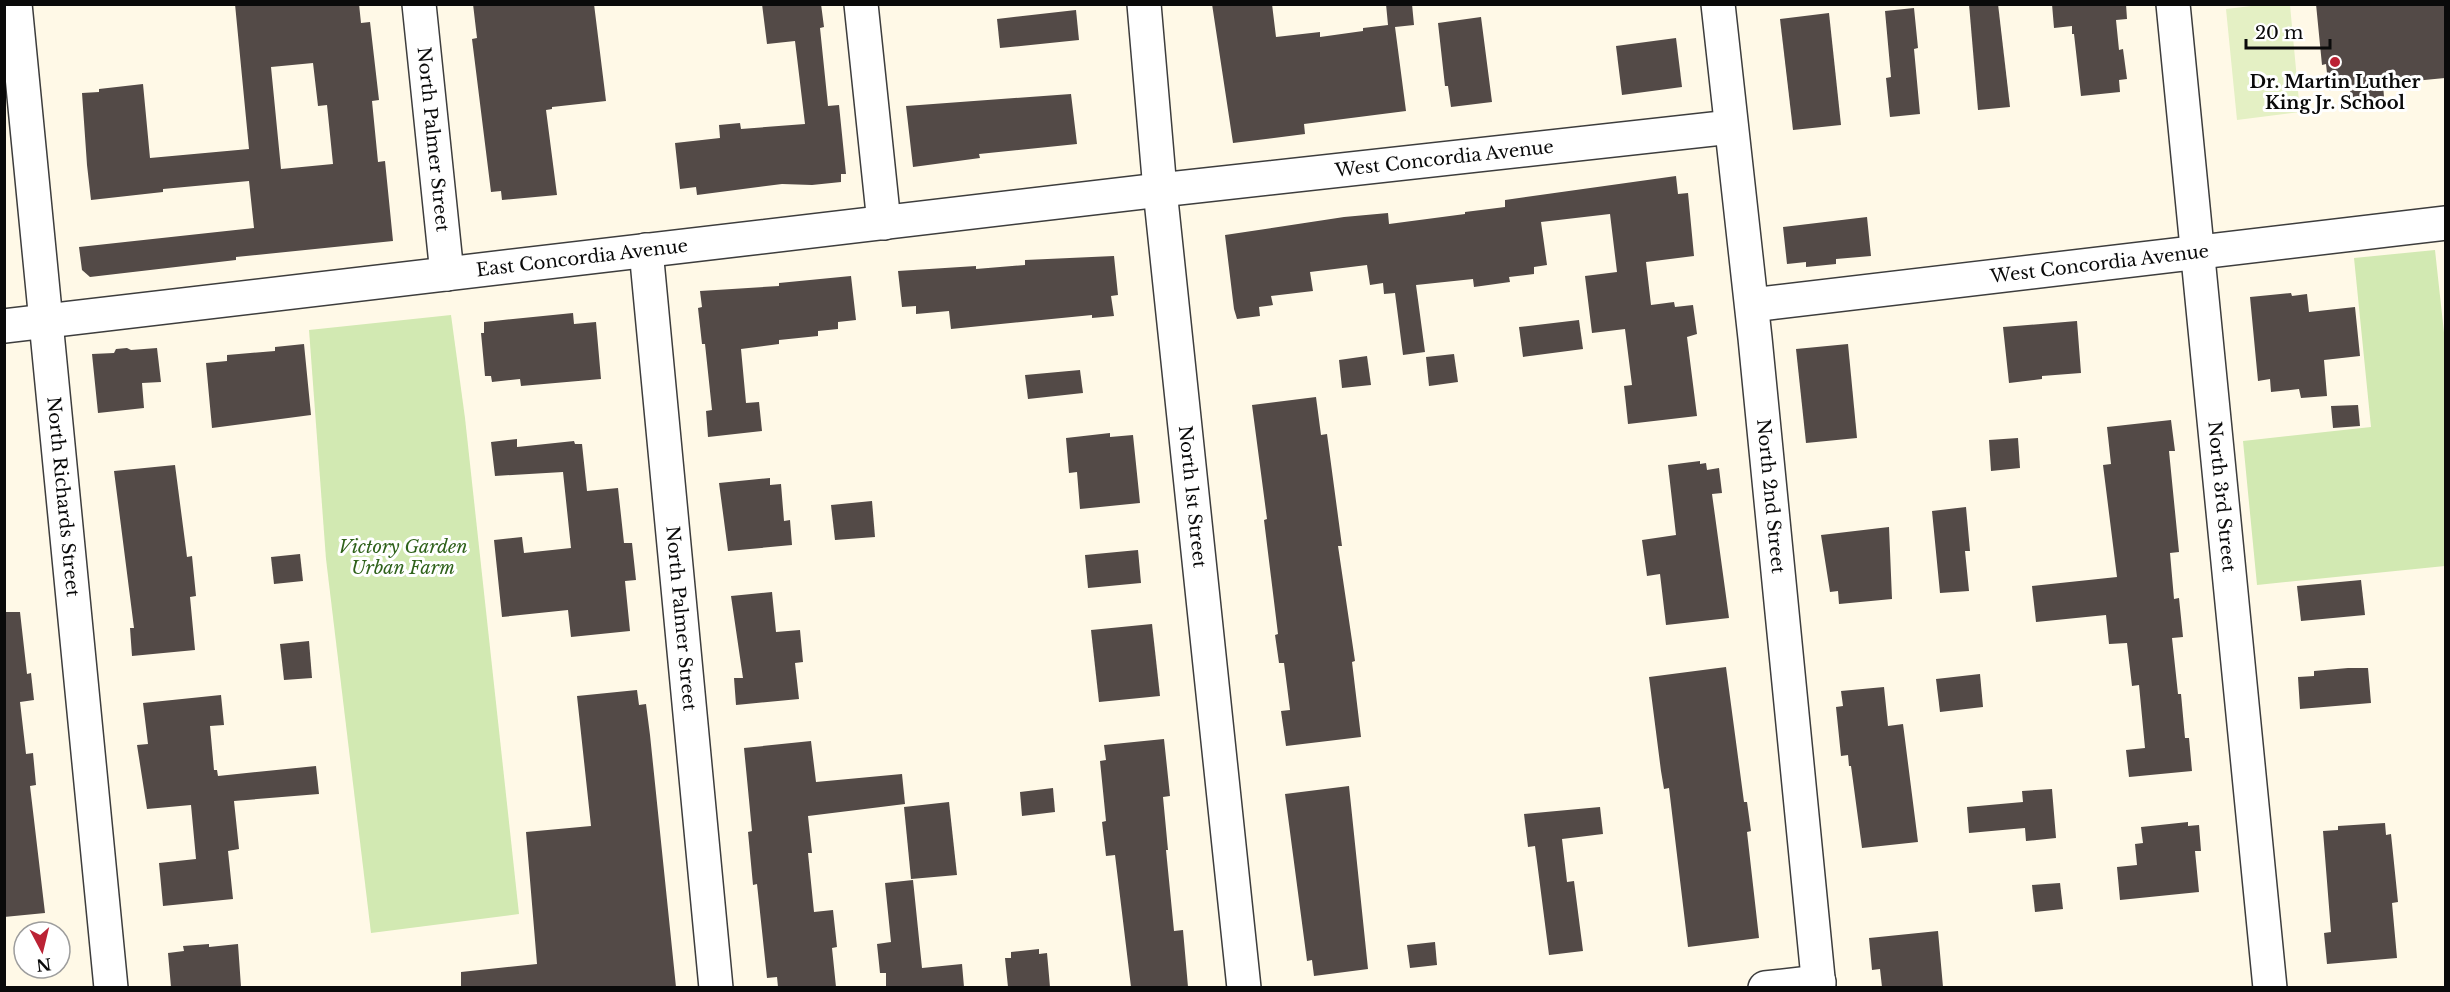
<svg xmlns="http://www.w3.org/2000/svg" width="2450" height="992" font-family="'Libre Baskerville',serif">
<style>
.green{fill:#d2e9b2}
.pitch{fill:#e4f0c4}
.building{fill:#534a47;fill-rule:evenodd}
.lines{fill:none;stroke-linecap:round;stroke-linejoin:round}
.minor-casing{stroke:#3d3d3d;stroke-width:36}
.minor{stroke:#fff;stroke-width:33}
.poi-dot{fill:#bb2234;stroke:#fff;stroke-width:2}
.labels{text-anchor:middle;dominant-baseline:central;stroke-width:6;stroke-linejoin:round;paint-order:stroke}
.poi-label{font-size:18px;font-weight:bold;fill:#0a0a0a;stroke:#fff}
.street-label{font-size:18px;fill:#0a0a0a;stroke:#fff}
.park-label{font-size:18px;font-style:italic;fill:#2f621b;stroke:#fff}
</style>
<rect width="100%" height="100%" fill="#fff9e7"/>
<g class="green">
<polygon points="2435,250 2446,351 2445,566 2257,585 2243,441 2371,427 2354,258"/>
<polygon points="451,315 465,418 519,914 371,933 326,559 309,330"/>
</g>
<polygon class="pitch" points="2268,4 2290,5 2300,112 2237,120 2226,9"/>
<g class="building">
<path d="M235,4h124l2,19 9,-1 9,78 -7,1 6,61 7,-1 8,80 -157,16v3l-146,17 -8,-7 -3,-23 175,-19 -5,-47 -86,8v3l-72,8 -4,-35 -5,-72 17,-1v-3l44,-5 7,74 99,-9zM313,63l5,43 9,-1 6,59 -52,5 -10,-102z"/>
<polygon points="473,4 594,4 606,101 552,107 552,109 546,110 557,195 502,200 501,191 491,192 472,39 477,38"/>
<polygon points="762,4 821,4 824,27 820,28 828,106 839,105 846,174 841,174 841,182 812,185 782,184 697,195 696,187 680,189 675,143 720,138 719,125 740,123 741,129 805,124 795,41 767,44"/>
<polygon points="1212,4 1272,4 1276,37 1320,32 1320,37 1363,31 1363,28 1388,25 1386,4 1412,4 1414,25 1395,27 1406,111 1304,124 1305,134 1233,143"/>
<polygon points="1969,4 1998,4 2010,107 1978,110"/>
<polygon points="2052,4 2126,4 2127,19 2116,20 2119,50 2123,49 2127,79 2119,80 2120,92 2081,96 2074,34 2072,34 2072,26 2054,28"/>
<polygon points="2316,4 2445,4 2445,78 2383,84 2384,97 2351,101 2350,88 2329,91 2326,64 2322,65"/>
<polygon points="1914,8 1918,48 1914,49 1920,114 1890,117 1886,78 1891,77 1885,11"/>
<polygon points="1076,10 1079,40 1000,48 997,19"/>
<polygon points="1829,13 1841,125 1793,130 1780,19"/>
<polygon points="1481,17 1492,102 1451,107 1448,86 1445,86 1438,23"/>
<polygon points="1676,38 1682,87 1622,95 1616,46"/>
<polygon points="1071,94 1077,144 979,154 980,158 913,167 906,106"/>
<polygon points="1676,176 1678,194 1688,193 1694,256 1646,262 1651,305 1674,302 1675,307 1693,305 1697,334 1687,337 1697,416 1628,424 1624,386 1632,385 1625,329 1592,333 1585,276 1617,272 1610,214 1541,222 1547,265 1534,267 1534,274 1509,277 1510,282 1474,287 1473,279 1416,285 1425,352 1403,355 1395,293 1384,294 1383,283 1370,285 1367,265 1310,272 1313,291 1271,296 1273,305 1259,307 1260,316 1237,319 1234,309 1225,235 1344,217 1388,213 1389,224 1465,214 1465,212 1505,207 1505,200"/>
<polygon points="1867,217 1871,256 1836,259 1836,264 1806,267 1806,262 1787,264 1783,227"/>
<polygon points="1114,256 1118,295 1111,296 1114,316 1092,318 1092,315 951,329 949,311 916,314 916,306 902,307 898,271 976,266 976,269 1025,265 1025,260"/>
<polygon points="851,276 856,320 838,322 838,329 818,331 818,336 779,340 779,344 741,349 746,403 759,402 762,431 708,437 706,411 712,410 705,344 702,344 698,308 702,307 700,291 779,286 779,283"/>
<polygon points="2291,293 2292,296 2307,294 2309,312 2355,307 2360,356 2324,360 2327,396 2301,398 2299,389 2271,392 2270,379 2258,381 2250,297"/>
<polygon points="573,313 574,324 596,322 601,379 521,386 520,379 492,382 491,376 485,376 481,333 484,333 484,322"/>
<polygon points="1579,320 1583,349 1523,357 1519,327"/>
<polygon points="2077,321 2081,373 2042,376 2042,379 2009,383 2003,327"/>
<polygon points="304,344 311,415 212,428 206,363 227,361 227,355 275,351 275,347"/>
<polygon points="1848,344 1857,438 1806,443 1796,349"/>
<polygon points="127,348 131,350 157,348 161,382 142,383 144,408 98,413 92,354 114,353 116,349"/>
<polygon points="1454,354 1458,382 1429,386 1426,357"/>
<polygon points="1367,356 1371,385 1342,388 1339,360"/>
<polygon points="1080,370 1083,393 1028,399 1025,375"/>
<polygon points="1316,397 1321,435 1327,434 1342,546 1338,546 1355,661 1352,662 1361,737 1286,746 1281,711 1290,710 1284,663 1279,663 1275,635 1278,634 1264,520 1267,519 1252,405"/>
<polygon points="2358,405 2360,426 2333,428 2331,406"/>
<polygon points="2171,420 2175,451 2169,451 2179,552 2170,553 2174,599 2179,598 2183,637 2172,638 2178,694 2181,694 2185,738 2189,738 2192,771 2129,777 2126,750 2145,748 2139,685 2132,686 2127,643 2109,644 2106,615 2036,622 2032,586 2117,577 2103,465 2111,464 2107,427"/>
<polygon points="1110,433 1110,437 1133,435 1140,503 1080,509 1077,472 1069,473 1066,438"/>
<polygon points="2018,438 2020,468 1991,471 1989,440"/>
<polygon points="517,439 517,447 574,441 575,444 582,444 587,491 618,488 624,543 632,543 636,580 625,581 630,631 571,637 568,610 502,617 494,540 522,537 524,553 571,548 563,472 495,476 491,442"/>
<polygon points="1700,461 1700,464 1706,463 1707,470 1719,468 1722,493 1712,494 1729,618 1666,625 1660,574 1647,576 1642,540 1676,535 1668,465"/>
<polygon points="175,465 187,557 192,556 196,596 190,597 195,650 132,656 130,628 134,628 114,471"/>
<polygon points="770,478 770,485 781,484 784,521 790,520 792,545 728,551 719,483"/>
<polygon points="872,501 875,537 835,540 831,505"/>
<polygon points="1966,507 1970,551 1965,551 1969,591 1940,593 1932,511"/>
<polygon points="1889,527 1892,599 1839,604 1838,591 1830,592 1821,535"/>
<polygon points="1138,550 1141,583 1088,588 1085,555"/>
<polygon points="300,554 303,581 274,584 271,557"/>
<polygon points="2361,580 2365,615 2301,621 2297,586"/>
<polygon points="772,592 776,632 800,630 803,662 795,663 799,699 736,705 734,678 743,678 731,596"/>
<polygon points="4,612 20,612 27,674 31,673 34,700 20,702 26,754 33,753 36,785 30,786 45,913 4,917"/>
<polygon points="1152,624 1160,696 1099,702 1091,630"/>
<polygon points="309,641 312,678 284,680 280,644"/>
<polygon points="1726,667 1744,802 1747,802 1751,831 1747,832 1759,938 1688,947 1669,788 1664,789 1661,771 1649,677"/>
<polygon points="2348,668 2368,668 2371,703 2300,709 2298,677 2314,676 2314,671"/>
<polygon points="1980,674 1983,707 1940,712 1936,679"/>
<polygon points="1884,687 1888,726 1903,724 1918,842 1862,848 1851,766 1849,766 1848,755 1841,756 1836,707 1843,706 1841,691"/>
<polygon points="637,690 639,705 646,704 650,735 676,987 461,987 461,972 537,964 526,832 591,826 577,696"/>
<polygon points="221,695 224,725 210,726 214,770 217,770 218,776 316,766 319,794 234,801 239,849 228,851 233,899 163,906 159,863 196,859 191,805 147,809 137,745 148,744 143,703"/>
<polygon points="1164,739 1170,796 1163,797 1168,850 1166,850 1174,931 1183,930 1188,987 1131,987 1115,855 1106,856 1102,822 1106,821 1100,761 1106,760 1104,745"/>
<polygon points="811,741 816,782 902,774 905,804 808,816 812,853 808,853 814,912 833,910 837,947 832,948 836,987 778,987 777,977 767,978 757,884 753,885 748,832 752,831 744,748"/>
<polygon points="1349,786 1368,969 1314,976 1312,960 1307,961 1285,794"/>
<polygon points="1053,788 1055,812 1022,816 1020,792"/>
<polygon points="2052,789 2056,838 2026,841 2025,828 1969,833 1967,807 2023,802 2022,791"/>
<polygon points="949,802 957,875 911,879 904,807"/>
<polygon points="1600,807 1603,834 1562,839 1567,882 1574,881 1583,951 1549,955 1535,846 1528,847 1524,814"/>
<polygon points="2188,822 2188,826 2199,825 2201,851 2195,851 2199,892 2120,900 2117,867 2137,865 2135,844 2143,843 2141,827"/>
<polygon points="2385,823 2386,835 2391,834 2398,902 2392,903 2397,958 2327,964 2324,933 2331,932 2323,831 2338,830 2338,826"/>
<polygon points="913,880 922,968 962,964 964,987 886,987 886,973 880,973 877,944 891,942 885,883"/>
<polygon points="2060,883 2063,909 2035,912 2032,885"/>
<polygon points="1938,931 1943,987 1882,987 1880,969 1872,970 1869,938"/>
<polygon points="1435,942 1437,965 1410,968 1407,945"/>
<polygon points="209,944 209,947 238,944 241,987 171,987 168,953 184,951 183,946"/>
<polygon points="1039,949 1039,954 1047,953 1050,987 1008,987 1005,958 1011,958 1011,952"/>
</g>
<g class="lines">
<defs>
<g id="minor">
<path id="s1" d="M15,4l96,984"/>
<path id="s2" d="M419,4l28,270"/>
<polyline points="861,4 884,223"/>
<path id="s3" d="M1144,4l16,186 84,798"/>
<path id="s4" d="M1718,4l37,334 64,650"/>
<path id="s5" d="M2173,4l97,984"/>
<path id="s6" d="M646,250l70,738"/>
<path id="s7" d="M1752,305l694,-82"/>
<path id="s8" d="M4,326l1156,-136 571,-63"/>
<polyline points="1765,988 1819,982"/>
</g>
</defs>
<use href="#minor" class="minor-casing"/>
<use href="#minor" class="minor"/>
</g>
<circle class="poi-dot" cx="2335" cy="62" r="6"/>
<g class="labels">
<g class="poi-label">
<text x="2335" y="82">Dr. Martin Luther<tspan x="2335" dy="21">King Jr. School</tspan></text>
</g>
<g class="street-label">
<text stroke="none"><textPath href="#s2" startOffset="136">North Palmer Street</textPath></text>
<text stroke="none"><textPath href="#s8" startOffset="1450">West Concordia Avenue</textPath></text>
<text stroke="none"><textPath href="#s8" startOffset="582">East Concordia Avenue</textPath></text>
<text stroke="none"><textPath href="#s7" startOffset="350">West Concordia Avenue</textPath></text>
<text stroke="none"><textPath href="#s1" startOffset="495">North Richards Street</textPath></text>
<text stroke="none"><textPath href="#s3" startOffset="495">North 1st Street</textPath></text>
<text stroke="none"><textPath href="#s4" startOffset="495">North 2nd Street</textPath></text>
<text stroke="none"><textPath href="#s5" startOffset="495">North 3rd Street</textPath></text>
<text stroke="none"><textPath href="#s6" startOffset="370">North Palmer Street</textPath></text>
</g>
<g class="park-label">
<text x="403" y="547">Victory Garden<tspan x="403" dy="21">Urban Farm</tspan></text>
</g>
</g>
<rect width="2450" height="992" fill="none" stroke="#0a0a0a" stroke-width="12"/>
<g transform="translate(42 950) rotate(173)"><circle r="28" fill="#ffffff" stroke="#9d9d9d" stroke-width="1.5"/>
<path d="M0-4.5L10 22L0 15L-10 22Z" fill="#bb2234"/>
<text y="-9" font-size="16" font-weight="bold" text-anchor="middle" fill="#0a0a0a">N</text>
</g>
<path d="M2246 39v9h84v-9" fill="none" stroke="#0a0a0a" stroke-width="3"/>
<text x="2255" y="39" font-size="18" fill="#0a0a0a" stroke="#ffffff" stroke-width="4.5" paint-order="stroke">20 m</text>
</svg>
